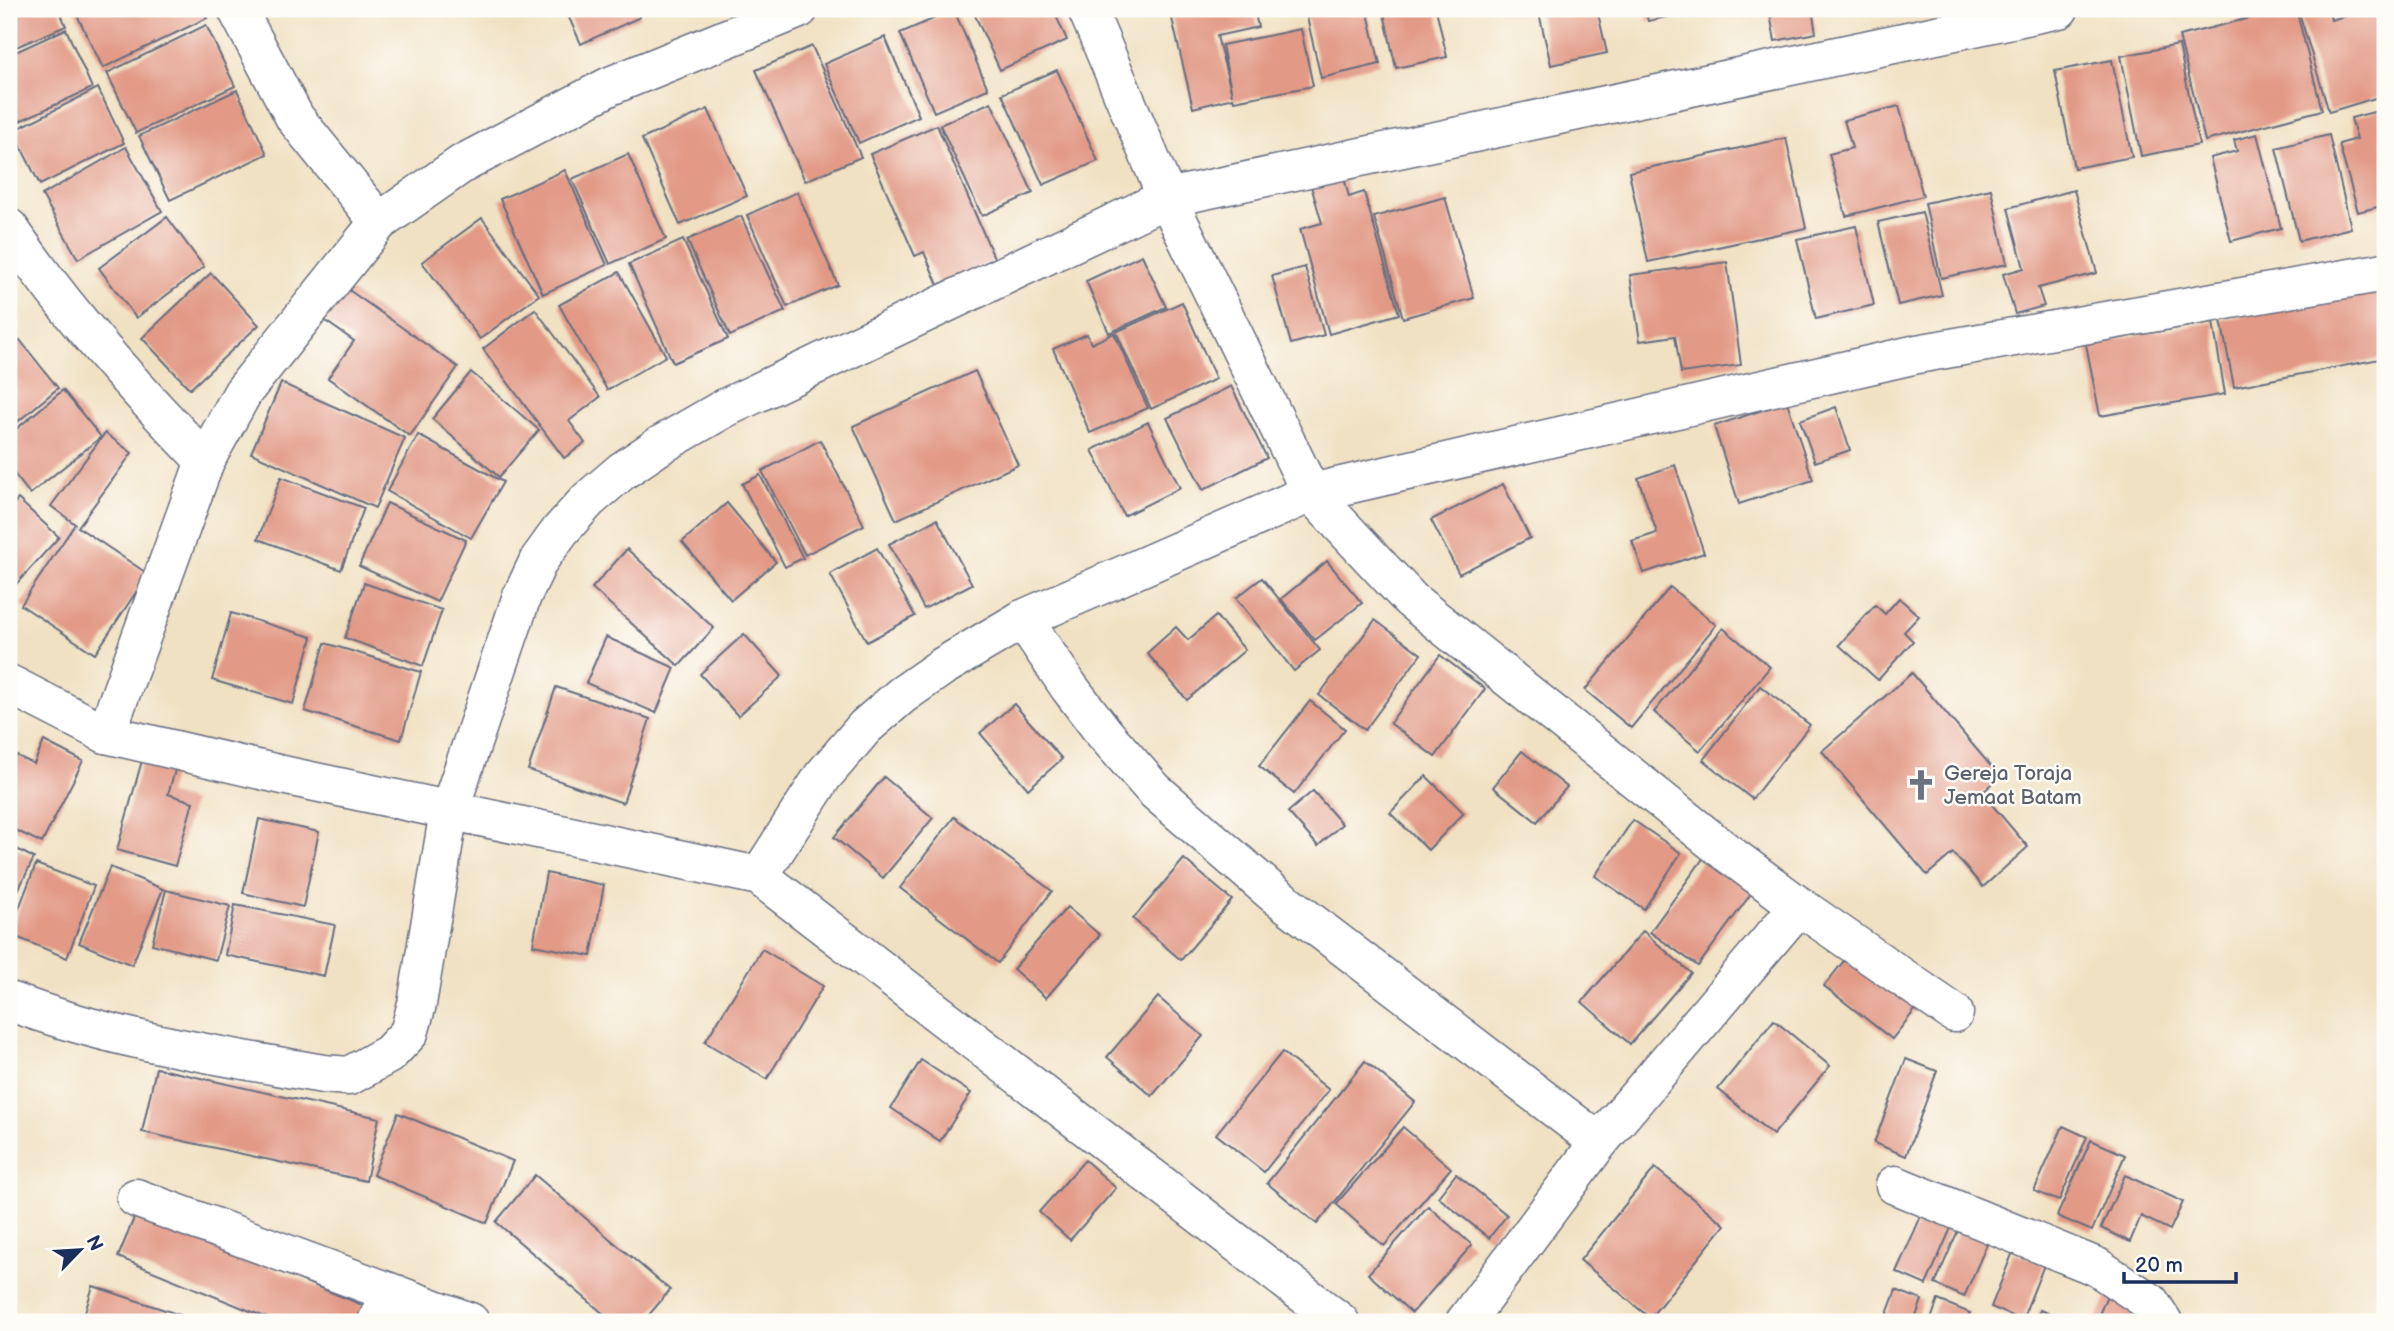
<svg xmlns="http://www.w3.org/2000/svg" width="2394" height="1331" font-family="'Balsamiq Sans',sans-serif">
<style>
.building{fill:#e29985}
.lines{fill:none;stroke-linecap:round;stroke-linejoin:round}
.minor-casing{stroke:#666d81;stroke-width:41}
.minor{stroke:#fff;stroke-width:38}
.labels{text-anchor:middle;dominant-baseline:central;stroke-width:5;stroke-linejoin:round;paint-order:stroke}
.worship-label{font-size:21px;fill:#5b616d;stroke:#fdfcf7;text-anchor:start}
</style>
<rect width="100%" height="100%" fill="#fdfcf7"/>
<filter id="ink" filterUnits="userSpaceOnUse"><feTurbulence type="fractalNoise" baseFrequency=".0143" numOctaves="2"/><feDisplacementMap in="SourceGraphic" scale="14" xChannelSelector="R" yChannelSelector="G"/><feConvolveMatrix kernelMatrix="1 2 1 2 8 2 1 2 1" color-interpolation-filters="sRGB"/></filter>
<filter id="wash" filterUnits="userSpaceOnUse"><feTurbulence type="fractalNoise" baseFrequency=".00686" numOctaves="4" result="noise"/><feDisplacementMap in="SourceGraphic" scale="28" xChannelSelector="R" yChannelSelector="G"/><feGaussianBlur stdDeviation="1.57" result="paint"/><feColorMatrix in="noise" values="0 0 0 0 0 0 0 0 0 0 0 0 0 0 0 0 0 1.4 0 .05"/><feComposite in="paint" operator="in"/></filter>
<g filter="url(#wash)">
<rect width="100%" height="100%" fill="#f1e1c3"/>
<g id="blocks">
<g class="building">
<polygon points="9,9 59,9 66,26 9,50"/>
<polygon points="74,9 202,9 207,18 103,68"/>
<polygon points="565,9 636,9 640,17 581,44"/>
<polygon points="972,9 1053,9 1067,40 1000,70"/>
<polygon points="1177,9 1254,9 1258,27 1217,36 1232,95 1222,45 1301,29 1313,86 1234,101 1233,98 1193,108 1170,10"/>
<polygon points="1305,9 1367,9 1380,64 1321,78"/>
<polygon points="1383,9 1436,9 1447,57 1396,68"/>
<polygon points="1538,9 1597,9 1607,53 1551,65"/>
<polygon points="1645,9 1700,9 1700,10 1648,21"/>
<polygon points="1769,9 1812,9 1816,33 1775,41"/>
<polygon points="2252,9 2296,9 2322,110 2205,141 2179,36 2254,17"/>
<polygon points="2298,9 2328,9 2331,20 2369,9 2385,9 2385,95 2329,112"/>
<polygon points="954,10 988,89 934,112 900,33"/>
<polygon points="206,25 235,86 136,133 107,73"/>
<polygon points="66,29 92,88 9,126 9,55"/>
<polygon points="885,37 919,116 859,143 824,64"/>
<polygon points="2179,45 2199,145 2141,156 2121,56"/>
<polygon points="812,46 861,157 805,181 756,70"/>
<polygon points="2112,60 2132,157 2074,168 2055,71"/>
<polygon points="1057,70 1098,161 1043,185 1002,94"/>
<polygon points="98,88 124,143 40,185 13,131"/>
<polygon points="237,90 267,154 170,200 139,136"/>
<polygon points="991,102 1033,193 982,216 940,125"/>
<polygon points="1899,106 1923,196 1846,216 1829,154 1852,148 1844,120"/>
<polygon points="708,109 747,196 680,225 642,139"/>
<polygon points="2385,109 2385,205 2358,212 2339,144 2357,139 2351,118"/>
<polygon points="937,125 995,260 938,285 924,252 915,256 870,154"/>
<polygon points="2257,134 2281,228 2231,241 2210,158 2237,151 2234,140"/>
<polygon points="2329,135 2351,228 2299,241 2276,148"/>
<polygon points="1786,138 1806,228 1648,262 1629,172"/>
<polygon points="126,147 162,211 78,259 42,195"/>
<polygon points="628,154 666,239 610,264 572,179"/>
<polygon points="565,170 607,265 543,294 500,199"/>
<polygon points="1344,177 1349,197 1364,192 1399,314 1329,334 1300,229 1322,223 1311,186"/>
<polygon points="1991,189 2007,264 1941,278 1925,203"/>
<polygon points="2074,190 2097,273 2038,288 2044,306 2015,314 2003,274 2024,268 2008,208"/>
<polygon points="797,192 838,285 787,307 747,215"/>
<polygon points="1445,197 1474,298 1403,318 1374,217"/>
<polygon points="1922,212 1942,295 1898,305 1878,222"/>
<polygon points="741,216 785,311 730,336 687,240"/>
<polygon points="167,217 204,267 136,318 99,268"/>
<polygon points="482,218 539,295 480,339 422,262"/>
<polygon points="1856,226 1874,305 1816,319 1797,239"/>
<polygon points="683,240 728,339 673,363 629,264"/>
<polygon points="1142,255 1166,307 1109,333 1086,281"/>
<polygon points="1727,262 1741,365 1681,373 1675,336 1640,341 1630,275"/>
<polygon points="1305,267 1324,335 1291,344 1272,276"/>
<polygon points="619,272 666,356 607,390 559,305"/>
<polygon points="211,273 259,325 190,389 142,338"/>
<polygon points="346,288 458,367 410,436 328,378 354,341 324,320"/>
<polygon points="2385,288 2385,358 2234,387 2221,320"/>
<polygon points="1182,302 1216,379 1151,409 1116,332"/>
<polygon points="535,309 600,397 569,421 585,443 564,458 483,349"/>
<polygon points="9,320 18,333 9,340"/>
<polygon points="2213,322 2225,394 2100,416 2086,344"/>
<polygon points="1114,333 1148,408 1090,433 1053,349 1087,334 1091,344"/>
<polygon points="20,340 58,388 9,429 9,349"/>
<polygon points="975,371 1018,465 896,520 853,426"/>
<polygon points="471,372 539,430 499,477 432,419"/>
<polygon points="281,383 405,438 375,508 251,453"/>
<polygon points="1231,386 1267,458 1203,490 1167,418"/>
<polygon points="63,390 101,437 30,494 9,467 9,435"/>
<polygon points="1787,402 1813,480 1739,504 1714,426"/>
<polygon points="1836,407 1850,450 1815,462 1800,420"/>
<polygon points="1148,422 1180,488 1124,516 1092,450"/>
<polygon points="105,433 132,453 78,527 148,574 95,654 21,605 75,524 51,506"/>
<polygon points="418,435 503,482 471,538 387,491"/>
<polygon points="820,440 864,525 805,555 762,471"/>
<polygon points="1675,465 1704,553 1644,573 1632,541 1657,533 1638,478"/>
<polygon points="760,475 803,558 785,567 742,484"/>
<polygon points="281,477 364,508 341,570 258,539"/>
<polygon points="1503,484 1530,538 1459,574 1431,520"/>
<polygon points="18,499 59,537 9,592 9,509"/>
<polygon points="387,503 466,540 437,602 359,566"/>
<polygon points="727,503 776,562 731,600 682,542"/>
<polygon points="937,519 972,584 924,609 889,544"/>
<polygon points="877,548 915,616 867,642 830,574"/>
<polygon points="627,549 714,628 679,666 592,588"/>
<polygon points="1327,561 1362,603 1315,640 1281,599"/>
<polygon points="1262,578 1320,650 1294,671 1236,598"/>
<polygon points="364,583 442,610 423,666 345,638"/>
<polygon points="1670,587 1716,625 1631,728 1585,690"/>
<polygon points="1899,598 1919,616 1904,632 1913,641 1878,680 1839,645 1875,605 1885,614"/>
<polygon points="231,613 312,637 293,704 212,680"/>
<polygon points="1216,616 1245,650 1187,700 1147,653 1176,627 1188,640"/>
<polygon points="1375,620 1421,654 1365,730 1319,695"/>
<polygon points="1723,628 1770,667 1700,751 1654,712"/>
<polygon points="744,634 782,676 738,716 700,674"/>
<polygon points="606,637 675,668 656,713 586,683"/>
<polygon points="325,643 421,672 401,740 305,711"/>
<polygon points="1440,655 1485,689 1435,757 1390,723"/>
<polygon points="1912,673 2000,777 1982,793 2028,847 1983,887 1953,853 1927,875 1822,751"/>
<polygon points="1760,686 1810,725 1752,799 1703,760"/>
<polygon points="556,687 650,719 623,803 528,770"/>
<polygon points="1310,701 1345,729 1294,794 1259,766"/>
<polygon points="1014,704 1062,759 1028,789 980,733"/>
<polygon points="44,741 83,761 42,843 9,827 9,752 34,764"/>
<polygon points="1522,751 1567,787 1537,822 1493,787"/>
<polygon points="143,757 176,767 168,794 193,802 175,866 117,850"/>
<polygon points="1426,776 1464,813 1428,850 1390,813"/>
<polygon points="884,777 933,818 883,878 834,837"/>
<polygon points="1313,791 1342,824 1318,846 1288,812"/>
<polygon points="954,817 1052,891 998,963 900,888"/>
<polygon points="259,819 319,832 303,907 243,893"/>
<polygon points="1633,820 1681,853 1644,909 1595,876"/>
<polygon points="9,845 34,858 9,909"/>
<polygon points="1705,856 1753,891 1698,966 1650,932"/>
<polygon points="1184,859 1232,900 1181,960 1133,919"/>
<polygon points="36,864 94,886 67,958 9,934"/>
<polygon points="110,867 163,889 132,965 79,943"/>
<polygon points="546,873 604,885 591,956 533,945"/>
<polygon points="166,890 230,906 216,960 152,944"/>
<polygon points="235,905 335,925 324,976 225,955"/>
<polygon points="1067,907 1100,935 1046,998 1013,969"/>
<polygon points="1643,931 1691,973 1630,1044 1582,1002"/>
<polygon points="762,949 823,986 767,1079 705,1042"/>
<polygon points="1851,952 1919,1005 1892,1039 1824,986"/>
<polygon points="1158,997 1203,1036 1152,1096 1107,1057"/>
<polygon points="1774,1020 1830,1066 1773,1135 1718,1089"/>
<polygon points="1282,1052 1329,1090 1264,1172 1216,1134"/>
<polygon points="1906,1059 1937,1071 1906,1156 1874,1143"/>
<polygon points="921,1060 971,1093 940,1141 891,1108"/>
<polygon points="1365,1061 1415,1102 1317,1224 1267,1183"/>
<polygon points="156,1068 379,1118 366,1181 142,1132"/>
<polygon points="398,1113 513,1161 487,1223 373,1175"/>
<polygon points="2063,1126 2087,1137 2059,1201 2034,1191"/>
<polygon points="1403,1127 1451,1168 1384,1246 1336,1204"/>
<polygon points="2091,1140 2125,1155 2092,1231 2057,1216"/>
<polygon points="1085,1160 1116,1188 1070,1240 1039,1212"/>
<polygon points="1655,1168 1725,1225 1650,1318 1580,1260"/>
<polygon points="1456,1174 1507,1215 1489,1238 1438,1197"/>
<polygon points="535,1175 670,1290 643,1322 613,1322 496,1222"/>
<polygon points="2125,1175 2183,1202 2170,1230 2141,1216 2130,1242 2101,1228"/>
<polygon points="1926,1205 1955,1219 1926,1285 1896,1272"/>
<polygon points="1428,1206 1472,1245 1412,1313 1368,1274"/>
<polygon points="136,1213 367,1307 361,1322 277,1322 118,1257"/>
<polygon points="1962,1221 1991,1235 1964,1297 1935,1284"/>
<polygon points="2013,1252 2044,1265 2022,1320 1991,1307"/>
<polygon points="93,1286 201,1322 82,1322"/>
<polygon points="2110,1288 2139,1300 2130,1322 2096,1322"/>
<polygon points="1896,1290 1922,1300 1914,1322 1884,1322"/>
<polygon points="1938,1300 1970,1313 1966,1322 1930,1322"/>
<polygon points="2040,1310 2066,1320 2065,1322 2035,1322"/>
</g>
</g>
</g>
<g filter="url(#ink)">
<use href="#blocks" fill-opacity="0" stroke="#666d81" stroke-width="2"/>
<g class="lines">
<defs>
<g id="minor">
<polyline points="237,9 295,118 379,222"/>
<polyline points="1087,9 1167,198 1311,493 1411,600 1721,848 1799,906 1954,1013"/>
<path d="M9,228c57,85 125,159 196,233"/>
<polyline points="1023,619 1069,687 1104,733 1154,790 1273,893 1599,1142"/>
<polyline points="9,684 106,734 287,776 759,876 1340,1322"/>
<polyline points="106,734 205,461 243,392 379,222 462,164 610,86 799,9"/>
<polyline points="759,876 823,776 865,727 902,695 942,667 1023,619 1311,493 1917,354 2385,272"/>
<path d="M9,1001c102,39 208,54 314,73l26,2 40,-22 20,-21 8,-29 32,-193 73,-215 17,-36 21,-29 28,-31 34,-29 37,-25 66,-38 442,-210 892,-189"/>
<polyline points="1895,1185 2097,1267 2150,1302 2163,1322"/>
<polyline points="136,1198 470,1322"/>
<polyline points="377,1322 389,1292"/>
<polyline points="1465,1322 1599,1142 1799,906"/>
</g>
</defs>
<use href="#minor" class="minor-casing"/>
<use href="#minor" class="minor"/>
</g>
</g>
<defs>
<symbol id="church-bare" viewBox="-9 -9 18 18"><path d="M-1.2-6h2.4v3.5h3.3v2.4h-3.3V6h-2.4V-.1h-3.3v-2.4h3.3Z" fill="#6b7280" stroke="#fdfcf7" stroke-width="2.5" paint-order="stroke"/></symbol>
</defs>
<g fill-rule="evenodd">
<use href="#church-bare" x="1899" y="763" width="44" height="44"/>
</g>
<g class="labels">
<g class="worship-label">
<text x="1944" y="773">Gereja Toraja<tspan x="1944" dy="24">Jemaat Batam</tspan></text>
</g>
</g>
<rect width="2394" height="1331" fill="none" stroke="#fdfcf7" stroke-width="35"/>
<g transform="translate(80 1250) rotate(65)" stroke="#fdfcf7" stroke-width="5" paint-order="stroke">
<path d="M0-5L12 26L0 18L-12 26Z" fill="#1b2f5e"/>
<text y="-10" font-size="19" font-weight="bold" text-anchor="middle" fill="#1b2f5e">N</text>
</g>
<path d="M2124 1272v10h112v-10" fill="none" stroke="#1b2f5e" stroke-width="3.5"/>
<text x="2135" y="1272" font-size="21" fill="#1b2f5e" stroke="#fdfcf7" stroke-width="5" paint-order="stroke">20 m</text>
</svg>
